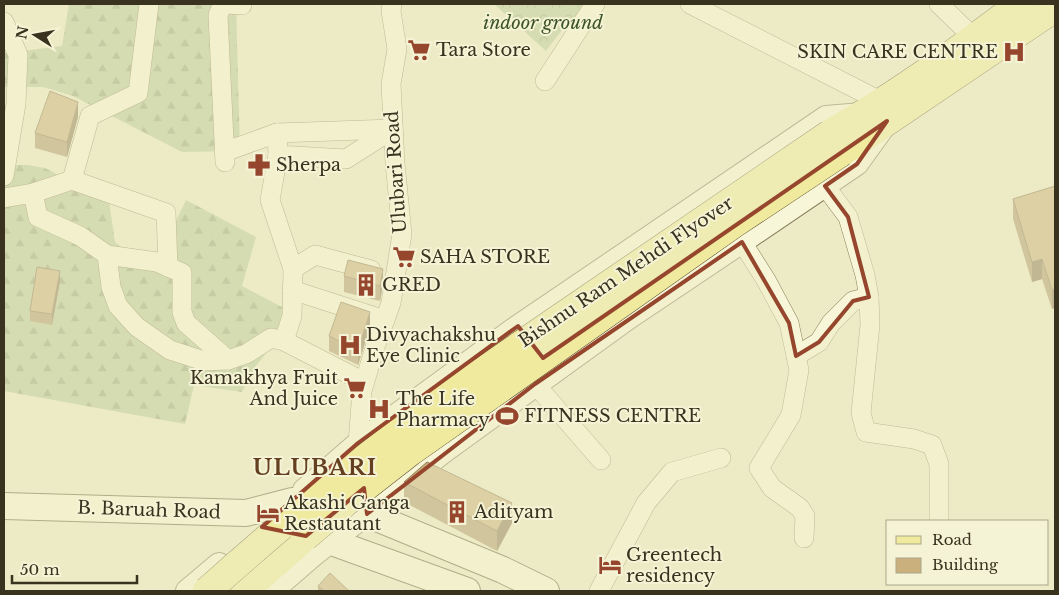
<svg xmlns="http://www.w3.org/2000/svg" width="1059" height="595" font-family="'Libre Baskerville',serif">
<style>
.forest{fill:url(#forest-firs)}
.park{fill:url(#park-crowns)}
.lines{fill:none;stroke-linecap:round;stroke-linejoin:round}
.minor-casing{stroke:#887e5c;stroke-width:20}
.tertiary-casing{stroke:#887e5c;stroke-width:24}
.secondary-casing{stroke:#6a5f3f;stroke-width:28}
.primary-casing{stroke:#564b30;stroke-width:29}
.minor{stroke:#f8f6d8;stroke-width:19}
.tertiary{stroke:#f8f6d8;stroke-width:22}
.secondary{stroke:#f8f6d8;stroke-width:26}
.primary{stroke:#efea9e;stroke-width:28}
.primary-bridge-casing{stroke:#564b30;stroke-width:29;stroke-linecap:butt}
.primary-bridge{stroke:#efea9e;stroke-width:28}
.wall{fill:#ae976b}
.shaded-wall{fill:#8d7b57}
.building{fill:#cab07c;stroke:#8d7b57}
.marked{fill:none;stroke:#96462d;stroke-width:4;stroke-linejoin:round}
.labels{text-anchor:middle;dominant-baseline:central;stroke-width:4;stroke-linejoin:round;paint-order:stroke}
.park-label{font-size:18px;font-style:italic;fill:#3d5426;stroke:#f5f3d5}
.poi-label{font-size:18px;fill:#38321f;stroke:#f5f3d5;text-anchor:start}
.street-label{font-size:18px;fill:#38321f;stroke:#f5f3d5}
.district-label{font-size:22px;font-weight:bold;letter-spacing:1px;fill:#643f20;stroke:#f5f3d5}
</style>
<defs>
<pattern id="forest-firs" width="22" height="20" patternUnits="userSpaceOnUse" patternTransform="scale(1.25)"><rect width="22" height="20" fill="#b9cb99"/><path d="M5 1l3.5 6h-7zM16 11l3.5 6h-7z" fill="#97a57c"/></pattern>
<pattern id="park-crowns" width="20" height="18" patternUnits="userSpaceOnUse" patternTransform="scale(1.25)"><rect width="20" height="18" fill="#b9cb99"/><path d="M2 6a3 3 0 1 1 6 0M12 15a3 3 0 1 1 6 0" fill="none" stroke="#97a57c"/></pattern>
</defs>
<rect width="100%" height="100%" fill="#edebc5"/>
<g class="forest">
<polygon points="69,4 236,4 240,151 182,152 73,96 43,87 4,87 4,46 5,53 62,46"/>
<polygon points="4,165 28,165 45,168 109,201 115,242 149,268 156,262 186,200 256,237 242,286 297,315 255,367 242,392 194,385 185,424 4,391"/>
</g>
<polygon class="park" points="495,4 594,4 565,26 546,51 495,5"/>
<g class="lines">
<defs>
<g id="minor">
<polyline points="223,4 218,15 225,162"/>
<polyline points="227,4 242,5 242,4"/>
<polyline points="690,4 882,102"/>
<polyline points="939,4 974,38"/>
<polyline points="4,22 18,55 16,104 4,176"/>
<polyline points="545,81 595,4"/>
<polyline points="277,133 392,129"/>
<polyline points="224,152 277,133 278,155 346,159 393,129"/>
<polyline points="278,155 270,200 293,269 292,316 284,341"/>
<polyline points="72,180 90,116 138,93 149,4"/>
<polyline points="825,186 848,217 865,275 869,297 870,325 861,413 866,432 914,439 932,445 939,464 939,521"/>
<polyline points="33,193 72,180 166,213 168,267"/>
<polyline points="4,198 33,193 38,217 80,236 107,255 111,287 118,306 137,327 170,350 204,361 228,360 246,354 271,338 284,341 364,382"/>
<polyline points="742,242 766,280 789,323 799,370 791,415 759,468 772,488 800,508 805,516 804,538"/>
<polyline points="107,255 157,262 182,273 182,312 186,323 228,360"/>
<polyline points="293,269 315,255 371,270"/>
<polyline points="292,290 385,320"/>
<polyline points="796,356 819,342 831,323 853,301 869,297"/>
<polyline points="535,384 601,460"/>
<polyline points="359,453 358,443 362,391 376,344 391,303 402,234 395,163 391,84 397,49 391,11 392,4"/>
<polyline points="599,591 646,503 672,472 721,458"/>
</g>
<g id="tertiary">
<polyline points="304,490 358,443 514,329 826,117 862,114"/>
<polyline points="187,591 219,564"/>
<polyline points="272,591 316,553 367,514 442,453 627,319 742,242 857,164 883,128"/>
</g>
<g id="secondary">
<polyline points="4,506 246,513 292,501 337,505 367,514 503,570 546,591"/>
<polyline points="289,532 332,542 467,591"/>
</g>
<g id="primary">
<path d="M831,133c66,-38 128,-83 189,-129"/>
<polyline points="842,152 1055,8"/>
<polyline points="244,591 305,537"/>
</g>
</defs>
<use href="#minor" class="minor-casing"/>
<use href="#tertiary" class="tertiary-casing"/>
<use href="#secondary" class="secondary-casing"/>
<use href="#primary" class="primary-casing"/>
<use href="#minor" class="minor"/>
<use href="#tertiary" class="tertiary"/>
<use href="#secondary" class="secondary"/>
<use href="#primary" class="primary"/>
<defs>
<g id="primary-bridge">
<polyline points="305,537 346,502 410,452 735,223 842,152"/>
<path d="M207,591c57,-51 116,-101 176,-147 61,-47 124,-90 187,-133 87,-60 174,-119 261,-178"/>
</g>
</defs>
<use href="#primary-bridge" class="primary-bridge-casing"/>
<use href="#primary-bridge" class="primary-bridge"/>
</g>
<g class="wall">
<polygon points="78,117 67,157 35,148 35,133"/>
<polygon points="1055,186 1052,309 1042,279 1032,282 1013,219 1013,199"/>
<polygon points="344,276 383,284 380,301 344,292"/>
<polygon points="60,281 52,325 30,321 30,311"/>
<polygon points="370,327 358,365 329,351 329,336"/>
<polygon points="404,482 512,523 497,551 404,502"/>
<polygon points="318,586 349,591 318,591"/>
</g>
<g class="shaded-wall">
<polygon points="78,102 78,117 67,157 67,142"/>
<polygon points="1042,259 1042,279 1032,282 1032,262"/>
<polygon points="383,269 383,284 380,301 380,286"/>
<polygon points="60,271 60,281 52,325 52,314"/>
<polygon points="1055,288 1055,308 1052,309 1052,290"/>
<polygon points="370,312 370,327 358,365 358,350"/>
<polygon points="512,503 512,523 497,551 497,531"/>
</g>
<g class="building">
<polygon points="50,91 78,102 67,142 35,133"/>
<polygon points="1055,186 1055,288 1052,290 1042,259 1032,262 1013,199"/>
<polygon points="348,260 383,269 380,286 344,276"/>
<polygon points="37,267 60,271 52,314 30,311"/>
<polygon points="341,302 370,312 358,350 329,336"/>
<polygon points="427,462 512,503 497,531 404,482"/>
<polygon points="330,573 349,591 324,591 318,586"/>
</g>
<path d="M0 0H1059V595H0ZM887,121l-30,43 -32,22 23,31 21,80 -16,4 -34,41 -23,14 -7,-33 -47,-81 -207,142 -168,130 -3,-26 -58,48 -44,-9 96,-84 160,-117 25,32z" fill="#edebc5" fill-opacity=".55" fill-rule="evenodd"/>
<path class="marked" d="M887,121l-30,43 -32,22 23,31 21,80 -16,4 -34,41 -23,14 -7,-33 -47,-81 -207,142 -168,130 -3,-26 -58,48 -44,-9 96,-84 160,-117 25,32z"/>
<defs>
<symbol id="supermarket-bare" viewBox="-9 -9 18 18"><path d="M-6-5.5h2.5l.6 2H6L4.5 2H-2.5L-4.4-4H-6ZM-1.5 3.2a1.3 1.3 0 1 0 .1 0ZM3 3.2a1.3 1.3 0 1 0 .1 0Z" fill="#96462d" stroke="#f5f3d5" stroke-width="2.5" paint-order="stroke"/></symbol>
<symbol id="hospital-bare" viewBox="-9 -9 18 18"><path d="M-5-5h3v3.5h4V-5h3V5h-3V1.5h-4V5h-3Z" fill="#96462d" stroke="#f5f3d5" stroke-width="2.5" paint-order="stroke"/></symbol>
<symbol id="pharmacy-bare" viewBox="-9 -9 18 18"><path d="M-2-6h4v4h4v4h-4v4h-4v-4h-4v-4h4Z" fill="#96462d" stroke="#f5f3d5" stroke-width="2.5" paint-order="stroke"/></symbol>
<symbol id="building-bare" viewBox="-9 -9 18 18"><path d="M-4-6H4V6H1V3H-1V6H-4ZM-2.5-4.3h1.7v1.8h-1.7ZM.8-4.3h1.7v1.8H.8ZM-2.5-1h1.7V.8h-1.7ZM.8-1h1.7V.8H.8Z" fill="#96462d" stroke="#f5f3d5" stroke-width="2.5" paint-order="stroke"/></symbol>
<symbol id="stadium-bare" viewBox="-9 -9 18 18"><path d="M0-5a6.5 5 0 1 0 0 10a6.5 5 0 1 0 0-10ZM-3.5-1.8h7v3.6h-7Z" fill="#96462d" stroke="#f5f3d5" stroke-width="2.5" paint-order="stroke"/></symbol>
<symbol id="hotel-bare" viewBox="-9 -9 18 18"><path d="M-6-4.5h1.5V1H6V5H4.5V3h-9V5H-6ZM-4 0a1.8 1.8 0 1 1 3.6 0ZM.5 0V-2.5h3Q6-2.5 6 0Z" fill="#96462d" stroke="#f5f3d5" stroke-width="2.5" paint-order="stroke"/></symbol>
</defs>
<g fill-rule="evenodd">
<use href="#supermarket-bare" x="403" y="34" width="32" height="32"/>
<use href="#hospital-bare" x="998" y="36" width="32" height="32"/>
<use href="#pharmacy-bare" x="243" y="149" width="32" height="32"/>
<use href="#supermarket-bare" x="388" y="241" width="32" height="32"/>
<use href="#building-bare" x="350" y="269" width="32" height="32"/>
<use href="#hospital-bare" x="334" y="329" width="32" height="32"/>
<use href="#supermarket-bare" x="339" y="372" width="32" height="32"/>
<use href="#hospital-bare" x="363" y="393" width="32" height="32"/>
<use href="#stadium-bare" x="491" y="400" width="32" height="32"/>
<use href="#building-bare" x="441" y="496" width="32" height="32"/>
<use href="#hotel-bare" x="252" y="497" width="32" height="32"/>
<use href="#hotel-bare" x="594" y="549" width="32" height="32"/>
</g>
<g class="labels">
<g class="park-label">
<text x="543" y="23">indoor ground</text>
</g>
<g class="poi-label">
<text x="436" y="50">Tara Store</text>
<text x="998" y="52" text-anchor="end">SKIN CARE CENTRE</text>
<text x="276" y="165">Sherpa</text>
<text x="420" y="257">SAHA STORE</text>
<text x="382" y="285">GRED</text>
<text x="366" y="335">Divyachakshu<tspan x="366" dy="21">Eye Clinic</tspan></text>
<text x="338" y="378" text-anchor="end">Kamakhya Fruit<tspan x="338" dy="21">And Juice</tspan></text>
<text x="396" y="399">The Life<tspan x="396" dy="21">Pharmacy</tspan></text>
<text x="524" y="416">FITNESS CENTRE</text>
<text x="284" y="503">Akashi Ganga<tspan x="284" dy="21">Restautant</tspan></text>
<text x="474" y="512">Adityam</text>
<text x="626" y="555">Greentech<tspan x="626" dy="21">residency</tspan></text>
</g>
<g class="street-label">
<text transform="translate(396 172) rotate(-94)">Ulubari Road</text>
<text transform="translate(626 272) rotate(-34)">Bishnu Ram Mehdi Flyover</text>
<text transform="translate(149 510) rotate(2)">B. Baruah Road</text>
</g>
<g class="district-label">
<text x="315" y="467">ULUBARI</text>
</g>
</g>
<rect width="1059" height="595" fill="none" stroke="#38321f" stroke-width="10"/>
<rect x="886" y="520" width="162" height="65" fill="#f5f3d5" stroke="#a9a68c"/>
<rect x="896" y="536" width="25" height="8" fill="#efea9e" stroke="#a9a68c"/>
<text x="932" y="545" font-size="15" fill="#38321f">Road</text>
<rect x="896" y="558" width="25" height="15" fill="#cab07c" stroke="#a9a68c"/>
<text x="932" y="570" font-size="15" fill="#38321f">Building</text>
<g transform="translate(35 35) rotate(281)" stroke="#f5f3d5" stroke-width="4" paint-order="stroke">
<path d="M0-4L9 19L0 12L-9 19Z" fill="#38321f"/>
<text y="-8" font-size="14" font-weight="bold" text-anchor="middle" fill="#38321f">N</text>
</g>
<path d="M12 575v8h125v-8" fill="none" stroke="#38321f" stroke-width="2.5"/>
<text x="20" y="575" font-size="15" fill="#38321f" stroke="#f5f3d5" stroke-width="4" paint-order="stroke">50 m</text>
</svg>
